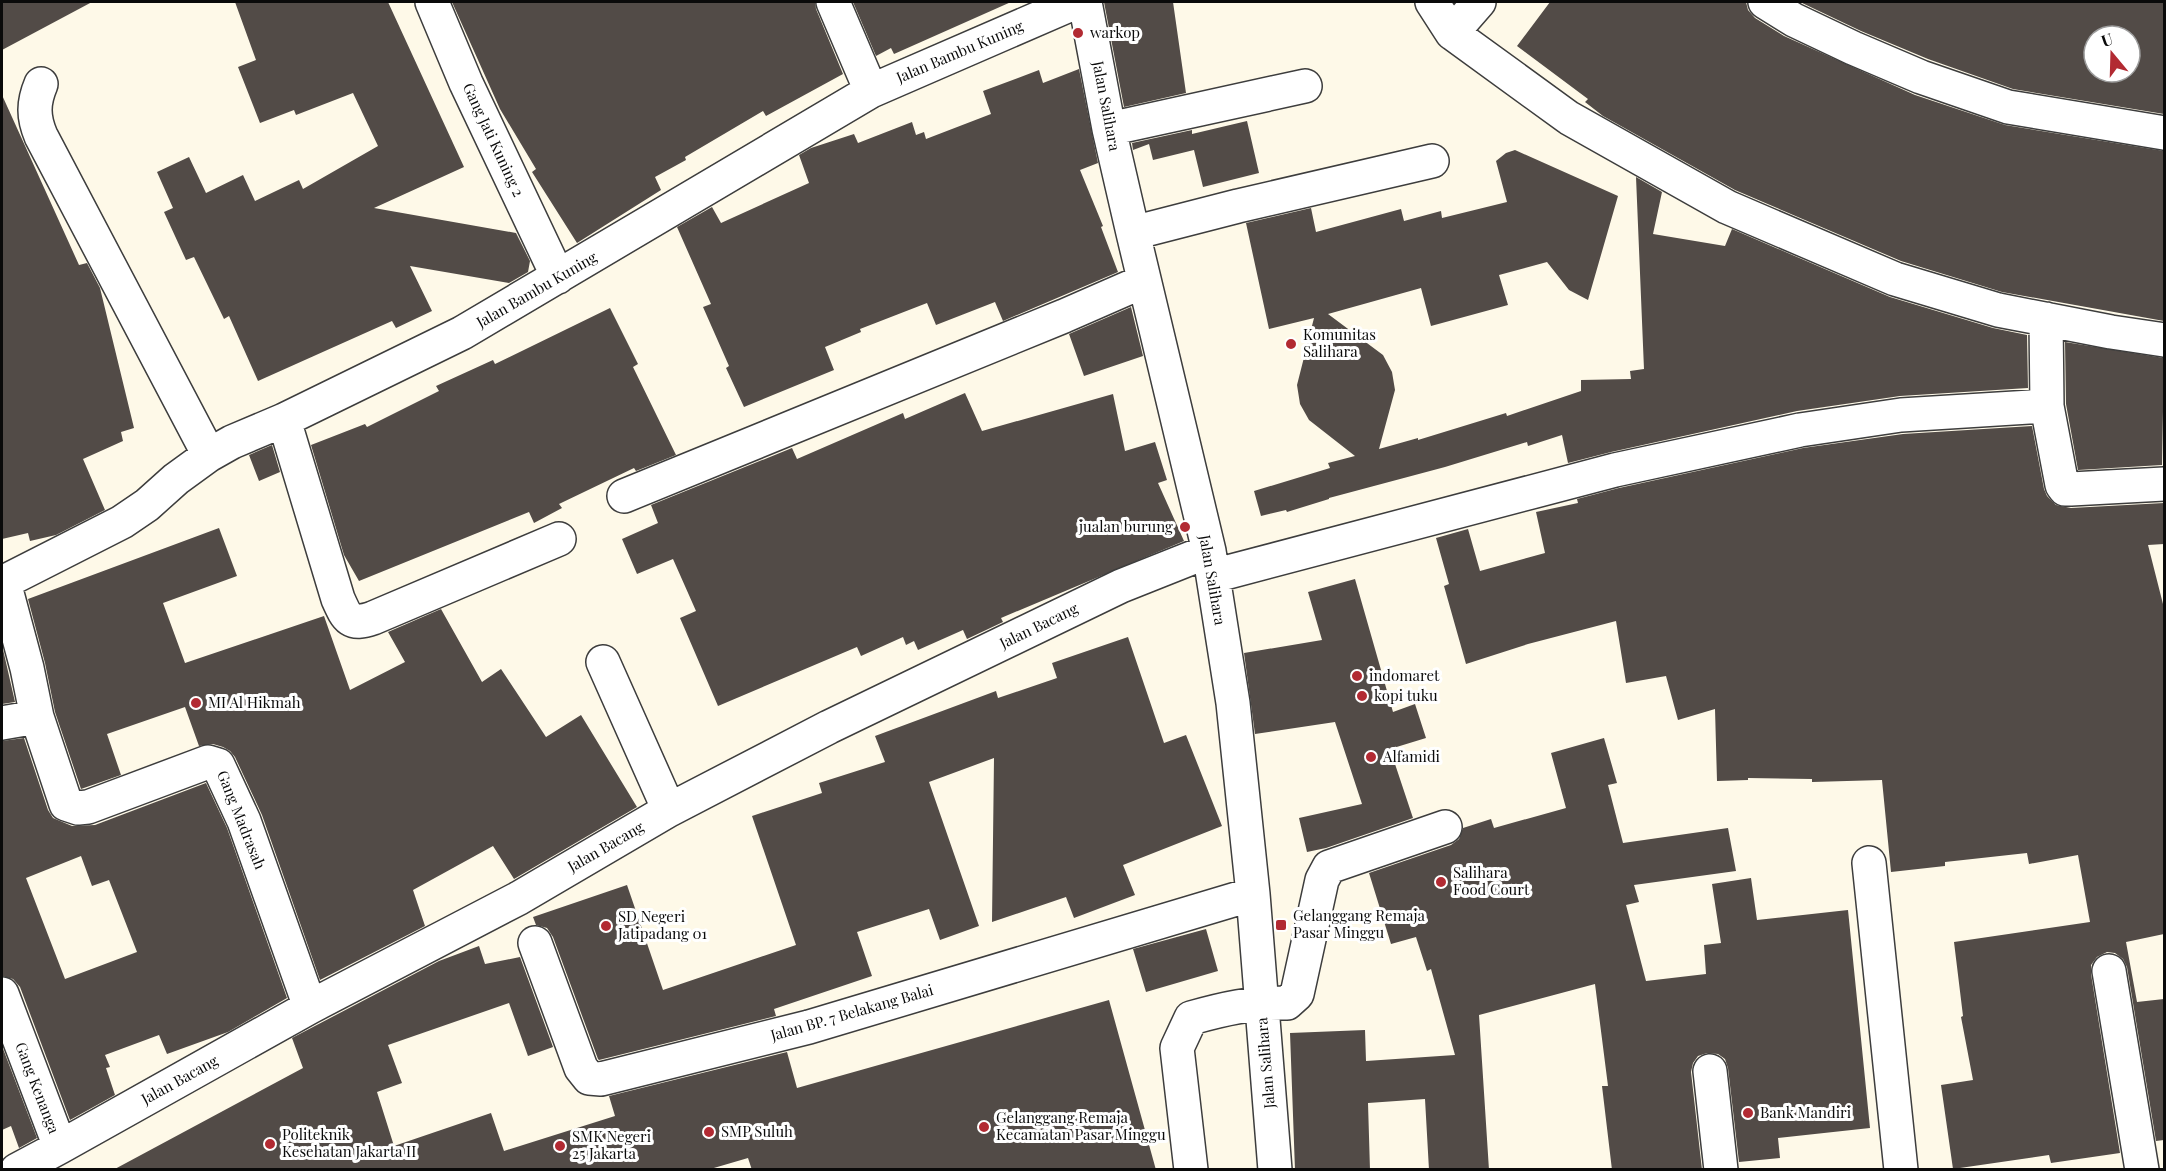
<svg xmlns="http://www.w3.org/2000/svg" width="2166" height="1171" viewBox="0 0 2166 1171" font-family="'Playfair Display',serif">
<rect width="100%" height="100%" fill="#fef9e8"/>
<path fill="#524b47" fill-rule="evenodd" d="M 2,2 L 92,2 L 2,50 Z
M 235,2 L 388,2 L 464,167 L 374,208 L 516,233 L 530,261 L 528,272 L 509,283 L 410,266 L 432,311 L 396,328 L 392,321 L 258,381 L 229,316 L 224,319 L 194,257 L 186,260 L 164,212 L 173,208 L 157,172 L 189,157 L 206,193 L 243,175 L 255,201 L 299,180 L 303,189 L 378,146 L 353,93 L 296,115 L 294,110 L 260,123 L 238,67 L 256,60 Z
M 452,2 L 815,2 L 816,9 L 843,74 L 766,116 L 763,111 L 685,157 L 686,160 L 655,177 L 661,190 L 577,243 L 532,172 L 536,169 L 500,109 Z
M 853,2 L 1011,2 L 894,54 L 891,48 L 876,56 Z
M 1104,2 L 1173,2 L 1186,93 L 1124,107 Z
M 1550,2 L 1746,2 L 1748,10 L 1755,18 L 1784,36 L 1915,95 L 2005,125 L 2164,151 L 2164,321 L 2002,292 L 1901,261 L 1735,190 L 1603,116 L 1585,102 L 1588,99 L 1517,46 Z
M 1800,2 L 2164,2 L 2164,114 L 2013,89 L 1928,59 L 1861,31 ZM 2094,36 L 2130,36 L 2130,72 L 2094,72 Z
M 1079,69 L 1098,163 L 1080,170 L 1103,226 L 1101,227 L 1118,272 L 1003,321 L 995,302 L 936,325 L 927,303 L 860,329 L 861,332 L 825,347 L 834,370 L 744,407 L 726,368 L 729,366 L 703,307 L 711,304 L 677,227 L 712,207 L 721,223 L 809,183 L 799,155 L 811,148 L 854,134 L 858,143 L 912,122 L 916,135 L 924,132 L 926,139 L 991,114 L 983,91 L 1039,70 L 1043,83 Z
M 2,95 L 79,265 L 87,263 L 100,288 L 134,428 L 121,432 L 123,441 L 83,459 L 105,510 L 56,535 L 30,541 L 28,533 L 2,539 Z
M 1247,121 L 1259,173 L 1203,187 L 1194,150 L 1153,160 L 1149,144 L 1133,150 L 1132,143 L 1192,130 L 1192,134 Z
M 1515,150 L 1618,196 L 1588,300 L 1569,290 L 1547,262 L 1499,275 L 1508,305 L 1431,326 L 1421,288 L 1328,314 L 1383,355 L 1392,372 L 1395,390 L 1379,449 L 1418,438 L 1418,440 L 1506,413 L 1507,416 L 1581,391 L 1581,380 L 1631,379 L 1630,371 L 1644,369 L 1636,177 L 1662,192 L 1653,234 L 1725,246 L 1732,229 L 1890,297 L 1993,328 L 2027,335 L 2028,388 L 1900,396 L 1797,411 L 1611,452 L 1568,463 L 1562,435 L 1528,446 L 1527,442 L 1445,467 L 1329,498 L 1329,499 L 1287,512 L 1286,510 L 1261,516 L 1254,491 L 1330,468 L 1328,463 L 1355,456 L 1309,420 L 1300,404 L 1297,385 L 1314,318 L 1269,329 L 1246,223 L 1311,208 L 1316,232 L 1401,209 L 1404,221 L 1441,211 L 1442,218 L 1507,202 L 1496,161 L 1506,153 Z
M 1131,307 L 1143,356 L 1084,376 L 1069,334 Z
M 610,308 L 638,364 L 633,367 L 676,455 L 636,471 L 634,468 L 559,504 L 562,508 L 534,523 L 529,512 L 359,581 L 344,555 L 311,445 L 365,424 L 367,427 L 439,391 L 436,386 L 493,360 L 495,364 Z
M 2065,342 L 2164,358 L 2162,465 L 2078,470 L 2066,404 Z
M 965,393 L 982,431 L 1113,394 L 1125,451 L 1155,442 L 1167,480 L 1158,483 L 1184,541 L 1001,618 L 1003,622 L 967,639 L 963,630 L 918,650 L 914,641 L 906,645 L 903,637 L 861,656 L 857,647 L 718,706 L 680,618 L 696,611 L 673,559 L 637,574 L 622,539 L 658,523 L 651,505 L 792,448 L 797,459 L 903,413 L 905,419 Z
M 2032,426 L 2044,489 L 2047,496 L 2056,505 L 2071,508 L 2164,503 L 2164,544 L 2148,545 L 2164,608 L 2164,934 L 2126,942 L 2137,1002 L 2164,999 L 2164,1140 L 2156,1141 L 2127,967 L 2123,959 L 2115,953 L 2107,952 L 2097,957 L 2091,965 L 2091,974 L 2120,1153 L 2051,1163 L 2049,1155 L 1953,1169 L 1941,1085 L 1973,1080 L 1961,1017 L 1963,1016 L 1954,942 L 2090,922 L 2078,855 L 2029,864 L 2027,853 L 1945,862 L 1945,866 L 1891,872 L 1882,780 L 1812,782 L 1812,779 L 1748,778 L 1748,780 L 1717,781 L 1715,709 L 1678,720 L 1666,676 L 1626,683 L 1616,621 L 1528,644 L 1466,664 L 1444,586 L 1449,584 L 1436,538 L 1468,529 L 1480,571 L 1545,553 L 1536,512 L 1578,503 L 1577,499 L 1619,488 L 1803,448 L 1903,434 Z
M 272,445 L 280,472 L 259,481 L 249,455 Z
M 219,528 L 237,576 L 163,603 L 185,663 L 324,616 L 350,690 L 405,662 L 388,632 L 441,609 L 482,682 L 501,669 L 546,737 L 581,715 L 637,807 L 514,879 L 493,846 L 413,890 L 425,926 L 320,980 L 262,815 L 235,757 L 230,751 L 223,747 L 213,744 L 199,746 L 185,707 L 107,734 L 121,775 L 81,789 L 55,712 L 45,663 L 28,599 Z
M 1355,579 L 1393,712 L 1415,704 L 1426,738 L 1390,749 L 1413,818 L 1326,848 L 1307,852 L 1299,818 L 1362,804 L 1335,722 L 1255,734 L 1244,653 L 1322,640 L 1308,592 Z
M 1128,637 L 1164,743 L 1186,735 L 1222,826 L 1123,865 L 1135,895 L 1074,918 L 1066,897 L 992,922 L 994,758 L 929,782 L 979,926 L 940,940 L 929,909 L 857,932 L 872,976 L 774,1009 L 776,1016 L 599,1060 L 598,1059 L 553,937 L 547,928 L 536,925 L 533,917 L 627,885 L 663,990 L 796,945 L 752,816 L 822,793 L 819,783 L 885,762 L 875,736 L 996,691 L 998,698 L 1057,678 L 1052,663 Z
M 2,645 L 15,702 L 2,704 Z
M 24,738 L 48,810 L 53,818 L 72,826 L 95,825 L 206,783 L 227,828 L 287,998 L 228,1032 L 167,1054 L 159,1035 L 105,1055 L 110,1067 L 106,1068 L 115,1095 L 70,1120 L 20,987 L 13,979 L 2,976 L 2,741 ZM 81,856 L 92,886 L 109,880 L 137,952 L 65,979 L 26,878 Z
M 1604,738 L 1617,783 L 1608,785 L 1623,843 L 1728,828 L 1736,871 L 1634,885 L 1639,902 L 1626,905 L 1646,981 L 1706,974 L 1704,945 L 1721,943 L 1712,884 L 1751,878 L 1757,920 L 1848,910 L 1870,1128 L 1778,1138 L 1780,1158 L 1739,1162 L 1728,1068 L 1725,1059 L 1718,1054 L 1707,1053 L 1698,1056 L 1693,1063 L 1691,1072 L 1702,1170 L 1612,1170 L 1602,1086 L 1608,1086 L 1595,984 L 1479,1015 L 1489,1170 L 1429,1170 L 1425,1099 L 1368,1103 L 1370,1170 L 1295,1170 L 1290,1033 L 1365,1030 L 1366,1061 L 1455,1055 L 1431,969 L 1427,971 L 1416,937 L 1391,944 L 1369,873 L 1451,845 L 1459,839 L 1463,828 L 1491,819 L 1494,828 L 1566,808 L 1551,753 Z
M 1206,929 L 1218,971 L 1146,992 L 1133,949 Z
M 479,946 L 485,964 L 520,957 L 553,1047 L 528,1056 L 509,1003 L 388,1045 L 402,1083 L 377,1092 L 394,1146 L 491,1113 L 504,1151 L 615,1116 L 609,1096 L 787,1052 L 797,1088 L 1109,1000 L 1156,1170 L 752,1170 L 748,1158 L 707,1170 L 309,1170 L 300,1168 L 297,1170 L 113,1170 L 303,1068 L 292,1038 L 439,961 Z
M 2,1046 L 37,1138 L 19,1148 L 11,1126 L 2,1130 Z"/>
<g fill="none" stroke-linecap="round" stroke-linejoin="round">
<g stroke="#3d3d3d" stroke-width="36">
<path id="minor" d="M 432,2 L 466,83 L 558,277
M 833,2 L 871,91
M 1085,2 L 1109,129 L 1133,233 L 1209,551 L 1233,703 L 1253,894 L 1275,1170
M 1432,2 L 1452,33 L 1569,118 L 1727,207 L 1895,279 L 1998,310 L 2111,332 L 2164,340
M 1765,2 L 1794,20 L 1853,48 L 1921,77 L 2008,107 L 2164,133
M 1452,33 L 1479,2
M 41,84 C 33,103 33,117 41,136 L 209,455
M 1109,129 L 1305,86
M 1133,233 L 1238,206 L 1432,161
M 2046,319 L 2047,406 L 2062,485 L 2065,489 L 2071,489 L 2164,484
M 284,420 L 338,599 C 347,619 350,626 373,618 L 559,539
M 624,496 L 1064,316 L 1144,281
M 1213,576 L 1615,470 L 1800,430 L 1901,415 L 2047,406
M 2,583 L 122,522 L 147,505 L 176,479 L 209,455 L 232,442 L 284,420 L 462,333 L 871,91 L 1076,2
M 603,662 L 669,810
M 37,717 L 66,804 L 78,808 L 88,807 L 208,762 L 218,765 L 244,821 L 310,1007
M 2,723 L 37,717 L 27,668 L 4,582
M 1869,863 L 1901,1170
M 535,943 L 581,1068 L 589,1078 L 601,1079 L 809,1027 L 1253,894
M 2109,971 L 2142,1170
M 2,994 L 60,1147
M 1710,1071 L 1721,1170
M 17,1170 L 60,1147 L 310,1007 L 519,898 L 669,810 L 829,727 L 1121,586 L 1209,551
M 1191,1170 L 1177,1048 L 1191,1018 C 1223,1009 1253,1002 1287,1003 L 1297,994 L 1322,880 L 1329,867 L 1445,827"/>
</g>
<use href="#minor" stroke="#fff" stroke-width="33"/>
</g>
<g fill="#b22a32" stroke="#fff" stroke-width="2">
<circle cx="1078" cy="33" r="6"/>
<circle cx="1291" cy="344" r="6"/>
<circle cx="1185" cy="527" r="6"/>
<circle cx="1357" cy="676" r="6"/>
<circle cx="1362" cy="696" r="6"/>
<circle cx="196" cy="703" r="6"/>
<circle cx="1371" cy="757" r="6"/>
<circle cx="1441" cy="882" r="6"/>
<rect x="1275" y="919" width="12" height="12" rx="3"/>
<circle cx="606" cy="926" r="6"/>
<circle cx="1748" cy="1113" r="6"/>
<circle cx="984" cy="1127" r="6"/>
<circle cx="709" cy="1132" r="6"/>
<circle cx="270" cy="1144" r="6"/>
<circle cx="560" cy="1146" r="6"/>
</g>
<g text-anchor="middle" stroke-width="6" stroke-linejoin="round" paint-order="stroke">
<g font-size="15" fill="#0a0a0a" stroke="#fff" text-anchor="start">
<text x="1090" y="38">warkop</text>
<text x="1303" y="340">Komunitas<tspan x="1303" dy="17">Salihara</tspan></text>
<text x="1173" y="532" text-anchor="end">jualan burung</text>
<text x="1369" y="681">indomaret</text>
<text x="1374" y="701">kopi tuku</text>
<text x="208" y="708">MI Al Hikmah</text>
<text x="1383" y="762">Alfamidi</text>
<text x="1453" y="878">Salihara<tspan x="1453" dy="17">Food Court</tspan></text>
<text x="1293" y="921">Gelanggang Remaja<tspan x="1293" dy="17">Pasar Minggu</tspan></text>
<text x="618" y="922">SD Negeri<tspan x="618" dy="17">Jatipadang 01</tspan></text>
<text x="1760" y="1118">Bank Mandiri</text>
<text x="996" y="1123">Gelanggang Remaja<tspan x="996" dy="17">Kecamatan Pasar Minggu</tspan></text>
<text x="721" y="1137">SMP Suluh</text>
<text x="282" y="1140">Politeknik<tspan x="282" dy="17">Kesehatan Jakarta II</tspan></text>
<text x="572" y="1142">SMK Negeri<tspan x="572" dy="17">25 Jakarta</tspan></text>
</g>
<g font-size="15" fill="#0a0a0a" stroke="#fff">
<text transform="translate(960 52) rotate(-23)" y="5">Jalan Bambu Kuning</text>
<text transform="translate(1106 106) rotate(79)" y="5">Jalan Salihara</text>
<text transform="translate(493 140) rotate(65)" y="5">Gang Jati Kuning 2</text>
<text transform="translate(537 290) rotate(-30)" y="5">Jalan Bambu Kuning</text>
<text transform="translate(1212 580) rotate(80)" y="5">Jalan Salihara</text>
<text transform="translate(1039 626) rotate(-26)" y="5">Jalan Bacang</text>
<text transform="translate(241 820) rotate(68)" y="5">Gang Madrasah</text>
<text transform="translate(606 847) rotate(-30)" y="5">Jalan Bacang</text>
<text transform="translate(852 1013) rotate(-16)" y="5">Jalan BP. 7 Belakang Balai</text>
<text transform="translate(1266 1063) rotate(-95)" y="5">Jalan Salihara</text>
<text transform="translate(180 1080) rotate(-29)" y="5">Jalan Bacang</text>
<text transform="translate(37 1088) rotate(69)" y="5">Gang Kenanga</text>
</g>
</g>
<rect width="2166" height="1171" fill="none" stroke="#0a0a0a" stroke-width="6"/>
<g transform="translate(2112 54) rotate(341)"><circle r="28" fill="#ffffff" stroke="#9d9d9d" stroke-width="1.5"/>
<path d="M0-4.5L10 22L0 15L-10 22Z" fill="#b22a32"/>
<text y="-9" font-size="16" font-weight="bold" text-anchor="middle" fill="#0a0a0a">U</text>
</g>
</svg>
